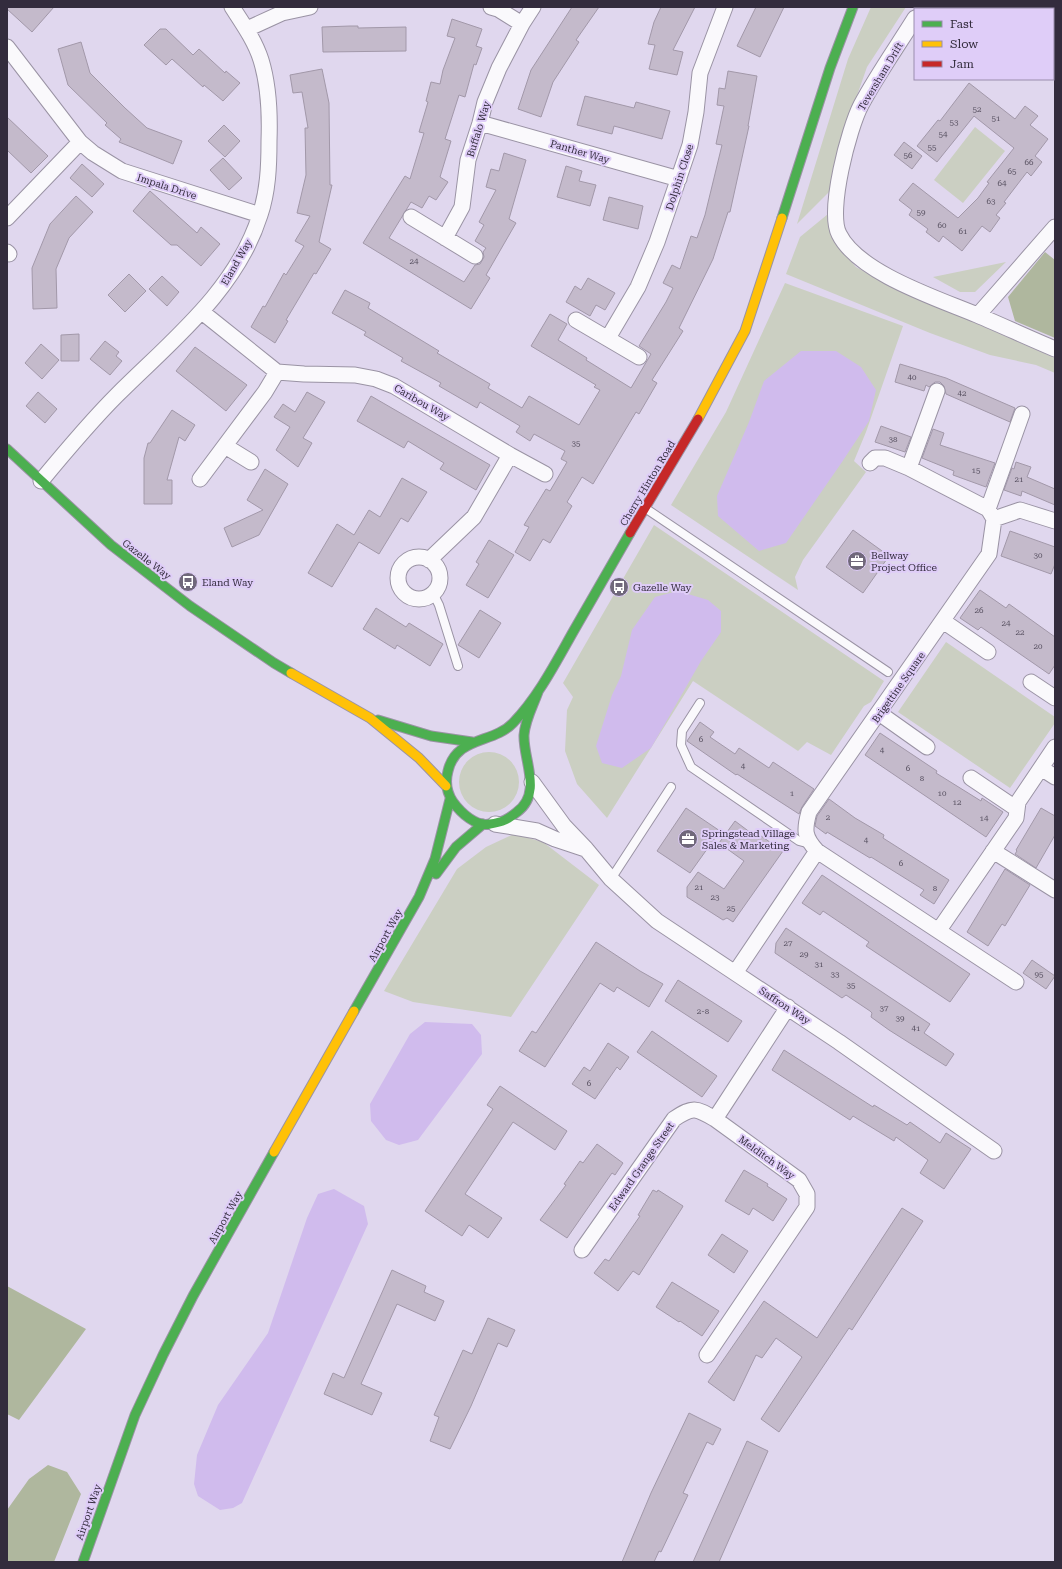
<svg xmlns="http://www.w3.org/2000/svg" width="1062" height="1569" viewBox="0 0 1062 1569" font-family="'Roboto Serif',serif">
<rect width="100%" height="100%" fill="#e0d7ee"/>
<path fill="#cbcfc2" d="M 871,7 L 906,7 L 867,67 L 846,127 L 830,191 L 797,224 L 848,59 Z
M 975,127 L 1005,151 L 963,203 L 934,180 Z
M 828,214 L 833,240 L 856,267 L 891,286 L 1055,358 L 1055,373 L 1036,365 L 990,355 L 930,333 L 786,274 L 800,237 Z
M 1006,262 L 975,292 L 960,292 L 933,277 Z
M 785,283 L 903,326 L 866,432 L 854,461 L 866,472 L 803,560 L 795,577 L 798,590 L 671,505 L 726,412 Z
M 654,525 L 884,681 L 871,702 L 864,706 L 831,755 L 807,742 L 798,751 L 693,681 L 607,818 L 577,784 L 565,751 L 567,710 L 573,697 L 563,683 Z
M 946,642 L 1055,717 L 1055,723 L 1010,788 L 898,712 Z
M459 782a30 30 0 1 1 60 0a30 30 0 1 1-60 0Z
M 514,834 L 543,842 L 599,885 L 511,1017 L 413,1002 L 384,991 L 457,869 L 486,847 Z"/>
<path fill="#afb79e" d="M 1045,252 L 1055,260 L 1055,338 L 1015,321 L 1008,297 Z
M 7,1286 L 86,1329 L 19,1420 L 7,1414 Z
M 48,1465 L 67,1472 L 81,1494 L 54,1562 L 7,1562 L 7,1510 L 29,1479 Z"/>
<path fill="#d0bbed" d="M 801,351 L 836,351 L 861,367 L 876,390 L 869,421 L 842,462 L 786,543 L 759,551 L 718,516 L 717,496 L 749,422 L 764,381 Z
M 678,591 L 708,600 L 721,611 L 721,632 L 701,661 L 651,748 L 622,768 L 602,763 L 596,746 L 612,695 L 621,676 L 632,630 L 655,597 Z
M 425,1022 L 472,1024 L 481,1035 L 482,1054 L 418,1140 L 399,1145 L 386,1140 L 371,1121 L 370,1104 L 410,1034 Z
M 334,1189 L 364,1206 L 368,1224 L 242,1503 L 233,1508 L 220,1510 L 198,1496 L 194,1484 L 197,1455 L 218,1405 L 268,1333 L 307,1218 L 318,1194 Z"/>
<path fill="#c4bacb" stroke="#a298a9" d="M 7,7 L 54,7 L 32,32 L 7,9 Z
M 572,7 L 599,7 L 576,40 L 579,42 L 553,82 L 541,117 L 518,109 L 531,70 Z
M 661,7 L 695,7 L 673,50 L 683,52 L 677,75 L 649,69 L 655,45 L 648,44 L 654,22 Z
M 756,7 L 784,7 L 760,57 L 737,46 Z
M 452,19 L 482,29 L 476,46 L 482,48 L 476,65 L 474,64 L 465,97 L 459,95 L 445,139 L 451,141 L 440,177 L 448,182 L 436,200 L 429,196 L 422,208 L 411,202 L 389,238 L 464,282 L 475,265 L 480,264 L 484,257 L 483,252 L 486,248 L 475,241 L 484,225 L 479,222 L 496,190 L 486,187 L 491,169 L 499,171 L 504,153 L 526,160 L 509,219 L 516,223 L 486,275 L 490,278 L 471,309 L 363,243 L 405,176 L 410,179 L 424,133 L 419,132 L 428,102 L 426,101 L 431,82 L 440,84 L 443,70 L 455,38 L 447,36 Z
M 350,26 L 358,26 L 358,28 L 406,27 L 406,51 L 323,52 L 322,27 Z
M 160,29 L 166,29 L 193,55 L 199,49 L 225,73 L 226,71 L 240,83 L 223,101 L 204,85 L 203,87 L 172,59 L 166,65 L 144,45 Z
M 81,42 L 90,73 L 125,108 L 147,128 L 182,141 L 173,164 L 119,142 L 121,139 L 105,125 L 107,123 L 68,85 L 58,49 Z
M 322,69 L 329,103 L 330,185 L 332,185 L 319,242 L 331,249 L 316,274 L 314,273 L 286,320 L 288,321 L 275,343 L 251,327 L 263,306 L 265,307 L 284,273 L 286,275 L 304,246 L 295,241 L 310,216 L 297,213 L 306,175 L 305,128 L 308,128 L 302,92 L 293,93 L 290,75 Z
M 728,71 L 757,76 L 748,126 L 749,126 L 730,212 L 728,212 L 713,259 L 679,328 L 683,331 L 652,380 L 657,383 L 639,414 L 636,412 L 593,484 L 582,477 L 567,502 L 572,506 L 550,543 L 543,539 L 530,561 L 515,552 L 529,527 L 524,525 L 546,489 L 550,491 L 567,462 L 561,459 L 565,451 L 534,434 L 530,441 L 516,432 L 520,426 L 480,402 L 477,408 L 439,386 L 441,383 L 401,361 L 403,358 L 364,335 L 366,332 L 332,313 L 345,290 L 370,303 L 368,308 L 439,351 L 437,353 L 490,384 L 488,388 L 522,408 L 529,396 L 579,425 L 600,390 L 594,387 L 596,385 L 531,346 L 550,314 L 567,324 L 558,340 L 587,358 L 586,360 L 631,388 L 651,354 L 639,346 L 666,302 L 673,288 L 663,283 L 672,265 L 680,269 L 691,236 L 697,238 L 705,215 L 722,145 L 716,144 L 724,106 L 717,105 L 718,97 L 719,88 L 725,89 Z
M 969,83 L 1015,119 L 1025,106 L 1038,116 L 1030,125 L 1048,139 L 1035,156 L 1042,162 L 1031,176 L 1027,172 L 1004,202 L 1006,203 L 996,215 L 1000,218 L 990,232 L 982,226 L 962,251 L 943,236 L 939,242 L 926,232 L 928,229 L 909,215 L 912,210 L 899,200 L 913,183 L 958,218 L 978,198 L 989,183 L 987,182 L 1014,148 L 974,116 L 937,162 L 917,146 L 938,120 L 940,121 Z
M 585,96 L 634,108 L 636,102 L 670,111 L 662,139 L 614,126 L 612,134 L 577,125 Z
M 7,117 L 48,156 L 31,173 L 7,150 Z
M 224,125 L 240,141 L 225,157 L 208,141 Z
M 904,142 L 922,156 L 912,169 L 894,155 Z
M 223,158 L 242,178 L 229,190 L 210,170 Z
M 82,164 L 104,184 L 92,197 L 70,178 Z
M 566,166 L 582,171 L 579,181 L 596,185 L 590,206 L 557,197 Z
M 150,191 L 197,233 L 201,227 L 220,244 L 201,266 L 177,245 L 171,245 L 133,211 Z
M 76,196 L 93,212 L 69,238 L 56,269 L 57,308 L 33,309 L 32,268 L 50,224 Z
M 609,197 L 643,206 L 638,229 L 603,220 Z
M 129,274 L 146,291 L 125,312 L 108,295 Z
M 162,276 L 179,292 L 167,306 L 149,289 Z
M 588,278 L 615,293 L 605,310 L 596,305 L 590,316 L 566,302 L 575,286 L 581,290 Z
M 79,334 L 79,361 L 61,361 L 61,335 Z
M 105,341 L 119,352 L 116,356 L 122,361 L 110,375 L 90,359 Z
M 41,344 L 59,360 L 42,379 L 25,363 Z
M 195,347 L 247,385 L 226,411 L 176,371 Z
M 900,364 L 946,378 L 1015,408 L 1010,422 L 946,394 L 944,386 L 940,382 L 935,382 L 929,387 L 926,385 L 924,391 L 895,382 Z
M 38,392 L 57,409 L 45,423 L 26,406 Z
M 307,392 L 325,402 L 303,438 L 312,443 L 298,467 L 276,450 L 290,427 L 274,417 L 283,404 L 295,412 Z
M 371,396 L 490,465 L 476,490 L 440,469 L 444,463 L 408,441 L 404,448 L 357,421 Z
M 172,410 L 195,425 L 185,441 L 179,437 L 167,480 L 172,480 L 172,504 L 144,504 L 144,458 L 148,443 L 150,443 Z
M 881,426 L 911,437 L 905,452 L 875,442 Z
M 933,429 L 944,433 L 940,445 L 995,463 L 986,487 L 953,475 L 954,471 L 922,458 Z
M 1016,462 L 1031,467 L 1027,477 L 1055,489 L 1055,505 L 1022,491 L 1021,496 L 1004,490 L 1012,468 L 1014,469 Z
M 265,469 L 288,484 L 259,535 L 232,547 L 224,528 L 263,510 L 247,500 Z
M 402,478 L 427,492 L 408,522 L 401,518 L 379,554 L 359,542 L 332,587 L 308,573 L 337,524 L 354,535 L 369,510 L 380,517 Z
M 853,530 L 889,556 L 863,593 L 826,567 Z
M 1010,531 L 1055,547 L 1055,564 L 1051,574 L 1001,556 Z
M 489,540 L 514,555 L 488,598 L 466,585 L 479,564 L 476,562 Z
M 980,590 L 1006,608 L 1009,604 L 1055,637 L 1055,665 L 1049,674 L 981,627 L 978,630 L 960,618 Z
M 376,608 L 406,627 L 409,623 L 443,644 L 430,666 L 397,645 L 395,649 L 363,629 Z
M 480,610 L 501,623 L 479,658 L 458,645 Z
M 700,722 L 714,732 L 710,737 L 735,754 L 739,748 L 769,768 L 773,762 L 814,789 L 802,807 L 799,814 L 737,774 L 736,775 L 687,741 Z
M 880,733 L 937,771 L 936,773 L 981,801 L 982,798 L 1003,812 L 986,837 L 865,755 Z
M 829,799 L 855,818 L 884,835 L 883,838 L 949,880 L 934,904 L 920,895 L 924,890 L 871,857 L 870,858 L 827,832 L 826,834 L 815,826 L 817,816 Z
M 686,808 L 720,831 L 690,873 L 657,851 Z
M 1041,808 L 1055,816 L 1055,835 L 1036,868 L 1015,854 L 1017,851 L 1016,850 Z
M 735,821 L 759,839 L 761,836 L 783,851 L 733,922 L 727,918 L 723,920 L 687,897 L 687,887 L 698,872 L 724,889 L 744,861 L 719,843 Z
M 1005,869 L 1030,885 L 1005,926 L 1002,924 L 988,946 L 967,932 Z
M 822,875 L 970,974 L 950,1002 L 866,946 L 869,942 L 823,911 L 820,915 L 802,903 Z
M 786,928 L 930,1024 L 924,1033 L 954,1054 L 946,1066 L 889,1030 L 871,1017 L 872,1013 L 870,1011 L 846,995 L 842,998 L 775,953 L 776,943 Z
M 596,942 L 640,971 L 663,984 L 649,1007 L 617,987 L 614,992 L 600,983 L 545,1067 L 519,1051 L 532,1031 L 536,1033 Z
M 1032,960 L 1055,976 L 1046,989 L 1023,973 Z
M 678,980 L 742,1021 L 728,1042 L 665,1001 Z
M 652,1031 L 717,1076 L 702,1097 L 637,1052 Z
M 608,1043 L 629,1057 L 620,1070 L 617,1067 L 595,1099 L 572,1084 L 584,1067 L 590,1071 Z
M 784,1050 L 873,1107 L 874,1105 L 907,1125 L 910,1122 L 940,1143 L 946,1133 L 971,1149 L 944,1189 L 920,1173 L 928,1160 L 896,1137 L 894,1141 L 853,1116 L 850,1120 L 772,1070 Z
M 500,1086 L 567,1131 L 555,1150 L 513,1122 L 465,1194 L 502,1218 L 488,1238 L 469,1225 L 462,1236 L 425,1211 L 493,1109 L 487,1105 Z
M 597,1144 L 623,1163 L 615,1175 L 612,1173 L 567,1238 L 540,1220 L 566,1185 L 564,1184 L 580,1161 L 583,1163 Z
M 744,1170 L 768,1184 L 767,1186 L 787,1199 L 773,1221 L 753,1208 L 749,1215 L 725,1201 Z
M 653,1190 L 657,1192 L 658,1190 L 683,1206 L 682,1208 L 639,1275 L 633,1271 L 618,1291 L 594,1273 L 605,1259 L 609,1261 L 640,1216 L 638,1215 Z
M 902,1208 L 923,1221 L 852,1330 L 849,1328 L 779,1432 L 761,1419 L 802,1357 L 776,1338 L 762,1358 L 756,1355 L 734,1401 L 708,1382 L 764,1301 L 817,1338 Z
M 722,1234 L 748,1251 L 734,1273 L 708,1255 Z
M 392,1270 L 426,1286 L 424,1292 L 444,1301 L 435,1321 L 397,1304 L 361,1384 L 382,1393 L 372,1415 L 324,1394 L 333,1373 L 344,1378 Z
M 672,1282 L 719,1311 L 702,1336 L 680,1321 L 679,1322 L 656,1307 Z
M 488,1318 L 515,1330 L 507,1347 L 498,1343 L 471,1406 L 450,1449 L 430,1441 L 439,1417 L 434,1415 L 463,1350 L 472,1354 Z
M 689,1413 L 721,1429 L 713,1445 L 707,1442 L 683,1493 L 688,1495 L 661,1552 L 659,1551 L 654,1562 L 622,1562 L 651,1493 Z
M 747,1441 L 768,1451 L 719,1562 L 693,1562 Z"/>
<g fill="none" stroke-linecap="round" stroke-linejoin="round">
<g stroke="#9a93a4" stroke-width="10">
<path id="lane" d="M 645,508 L 888,672
M 433,593 L 439,605 L 458,666
M 700,703 L 682,731 L 681,745 L 691,767 L 799,841 L 810,844
M 611,879 L 671,787"/>
</g>
<g stroke="#9a93a4" stroke-width="17">
<path id="street" d="M 491,7 L 498,9 L 522,24 L 533,7
M 915,18 C 897,47 877,75 861,105 C 849,128 827,211 839,234 C 858,273 939,299 977,315 C 1003,326 1029,338 1055,349
M 247,29 L 282,13 L 310,7
M 7,47 L 80,142 L 93,153 L 122,171 L 260,215
M 480,123 L 679,179
M 411,217 L 475,256
M 7,218 L 80,142
M 445,238 L 462,207 L 468,160 L 480,123 L 485,102 L 499,68 L 522,24
M 7,252 L 9,254
M 202,312 L 277,372 L 304,374 L 355,375 L 376,379 L 394,386 L 510,455 L 474,517 L 429,560
M 978,315 L 1055,227
M 576,320 L 639,357
M 608,338 L 638,287 L 657,242 L 690,145 L 696,112 L 700,73 L 725,7
M 225,446 L 251,462
M 510,455 L 545,474
M 870,463 L 875,458 L 885,458 L 909,468 L 988,509 L 994,519 L 989,554 L 809,812 C 804,830 804,837 817,851 L 1016,982
M 909,468 L 937,391
M 200,479 L 265,392 L 277,372
M 41,481 C 65,452 90,422 117,395 C 171,341 236,291 260,215 C 268,191 269,166 269,141 C 270,114 269,86 261,60 C 255,41 243,24 232,7
M 988,509 L 1022,414
M 994,519 L 1020,510 L 1055,521
M398 578a21 21 0 1 1 42 0a21 21 0 1 1-42 0Z
M 943,621 L 988,652
M 1031,682 L 1055,698
M 879,713 L 927,747
M 1041,768 L 1055,777
M 971,778 L 1017,809
M 532,782 L 564,826 L 586,849 L 611,879 L 657,921 L 839,1042 L 994,1151
M 495,824 L 537,831 L 555,839 L 585,849
M 993,851 L 1055,890
M 939,930 L 1016,818 L 1018,802 L 1055,747
M 735,973 L 817,851
M 582,1250 L 674,1119 C 693,1106 696,1108 715,1119
M 707,1355 L 807,1207 L 807,1194 L 799,1180 L 715,1119 L 788,1007"/>
</g>
<g stroke="#9a93a4" stroke-width="11">
<path id="fast" d="M 782,218 L 830,68 L 853,7
M 7,449 L 111,545 L 190,606 L 274,663 L 291,673
M 538,692 C 533,706 525,720 524,735 C 523,760 543,793 517,812 C 507,820 503,822 490,824 C 476,827 461,813 453,802 C 447,793 445,782 448,771 C 456,736 493,744 513,723 C 538,697 555,664 573,632 C 592,599 611,566 630,533
M 378,720 L 431,736 L 472,742
M 436,874 L 456,847 L 483,824
M 354,1011 L 419,897 L 435,859 L 450,799
M 83,1562 L 135,1415 L 163,1355 L 193,1296 L 274,1152"/>
</g>
<g stroke="#9a93a4" stroke-width="11">
<path id="slow" d="M 698,419 L 745,331 L 782,218
M 291,673 L 370,718 L 419,758 L 446,786
M 274,1152 L 354,1011"/>
</g>
<g stroke="#9a93a4" stroke-width="11">
<path id="jam" d="M 630,533 L 698,419"/>
</g>
<use href="#lane" stroke="#faf9fc" stroke-width="8"/>
<use href="#street" stroke="#faf9fc" stroke-width="15"/>
<use href="#fast" stroke="#4caf50" stroke-width="9"/>
<use href="#slow" stroke="#ffc107" stroke-width="9"/>
<use href="#jam" stroke="#c62828" stroke-width="9"/>
</g>
<defs>
<g id="office-disc" transform="scale(1)"><circle r="9.5" fill="#70687b" stroke="#dfcdf8"/><path d="M-6-3h4V-5.5h4V-3h4V5H-6ZM-1-4.5V-3h2v-1.5ZM-6 0V1H6V0Z" fill="#fff"/></g>
<g id="bus-disc" transform="scale(1)"><circle r="9.5" fill="#70687b" stroke="#dfcdf8"/><path d="M-5-6H5V4H4V6H2V4H-2V6H-4V4H-5ZM-3.5-4V0h7V-4ZM-3.5 1.2v1.5H-2V1.2ZM2 1.2v1.5H3.5V1.2Z" fill="#fff"/></g>
</defs>
<g fill-rule="evenodd">
<use href="#office-disc" x="857" y="561"/>
<use href="#bus-disc" x="188" y="582"/>
<use href="#bus-disc" x="619" y="587"/>
<use href="#office-disc" x="688" y="839"/>
</g>
<g text-anchor="middle" stroke-width="4" stroke-linejoin="round" paint-order="stroke">
<g font-size="8" fill="#575060">
<text x="977" y="112">52</text>
<text x="996" y="121">51</text>
<text x="954" y="125">53</text>
<text x="943" y="137">54</text>
<text x="932" y="150">55</text>
<text x="908" y="158">56</text>
<text x="1029" y="165">66</text>
<text x="1012" y="174">65</text>
<text x="1002" y="186">64</text>
<text x="991" y="204">63</text>
<text x="921" y="215">59</text>
<text x="942" y="228">60</text>
<text x="963" y="234">61</text>
<text x="414" y="264">24</text>
<text x="912" y="380">40</text>
<text x="962" y="396">42</text>
<text x="893" y="442">38</text>
<text x="576" y="446">35</text>
<text x="976" y="473">15</text>
<text x="1019" y="482">21</text>
<text x="1038" y="558">30</text>
<text x="979" y="613">26</text>
<text x="1006" y="626">24</text>
<text x="1020" y="635">22</text>
<text x="1038" y="649">20</text>
<text x="701" y="742">6</text>
<text x="882" y="753">4</text>
<text x="743" y="769">4</text>
<text x="908" y="771">6</text>
<text x="922" y="781">8</text>
<text x="792" y="796">1</text>
<text x="942" y="796">10</text>
<text x="957" y="805">12</text>
<text x="828" y="820">2</text>
<text x="984" y="821">14</text>
<text x="866" y="843">4</text>
<text x="901" y="866">6</text>
<text x="699" y="890">21</text>
<text x="935" y="891">8</text>
<text x="715" y="900">23</text>
<text x="731" y="911">25</text>
<text x="788" y="946">27</text>
<text x="804" y="957">29</text>
<text x="819" y="967">31</text>
<text x="835" y="977">33</text>
<text x="1039" y="977">95</text>
<text x="851" y="988">35</text>
<text x="884" y="1011">37</text>
<text x="703" y="1014">2-8</text>
<text x="900" y="1021">39</text>
<text x="916" y="1031">41</text>
<text x="589" y="1086">6</text>
</g>
<g font-size="10" fill="#332c3d" stroke="#dfcdf8">
<text transform="translate(880 76) rotate(-59)" y="4">Teversham Drift</text>
<text transform="translate(478 129) rotate(-73)" y="4">Buffalo Way</text>
<text transform="translate(580 151) rotate(16)" y="4">Panther Way</text>
<text transform="translate(679 177) rotate(-72)" y="4">Dolphin Close</text>
<text transform="translate(167 186) rotate(18)" y="4">Impala Drive</text>
<text transform="translate(236 262) rotate(-60)" y="4">Eland Way</text>
<text transform="translate(422 402) rotate(30)" y="4">Caribou Way</text>
<text transform="translate(647 483) rotate(-59)" y="4">Cherry Hinton Road</text>
<text transform="translate(147 559) rotate(38)" y="4">Gazelle Way</text>
<text transform="translate(898 687) rotate(-55)" y="4">Brigettine Square</text>
<text transform="translate(385 935) rotate(-61)" y="4">Airport Way</text>
<text transform="translate(785 1005) rotate(33)" y="4">Saffron Way</text>
<text transform="translate(767 1157) rotate(36)" y="4">Melditch Way</text>
<text transform="translate(641 1166) rotate(-55)" y="4">Edward Grange Street</text>
<text transform="translate(225 1217) rotate(-61)" y="4">Airport Way</text>
<text transform="translate(88 1512) rotate(-71)" y="4">Airport Way</text>
</g>
<g font-size="10" fill="#332c3d" stroke="#dfcdf8" text-anchor="start">
<text x="871" y="559">Bellway<tspan x="871" dy="12">Project Office</tspan></text>
<text x="202" y="586">Eland Way</text>
<text x="633" y="591">Gazelle Way</text>
<text x="702" y="837">Springstead Village<tspan x="702" dy="12">Sales &amp; Marketing</tspan></text>
</g>
</g>
<rect width="1062" height="1569" fill="none" stroke="#332c3d" stroke-width="16"/>
<rect x="914" y="8" width="140" height="72" fill="#dfcdf8" stroke="#9a8dad"/>
<rect x="922" y="21" width="20" height="6" fill="#4caf50" stroke="#9a8dad"/>
<text x="950" y="28" font-size="12" fill="#332c3d">Fast</text>
<rect x="922" y="41" width="20" height="6" fill="#ffc107" stroke="#9a8dad"/>
<text x="950" y="48" font-size="12" fill="#332c3d">Slow</text>
<rect x="922" y="61" width="20" height="6" fill="#c62828" stroke="#9a8dad"/>
<text x="950" y="68" font-size="12" fill="#332c3d">Jam</text>
</svg>
